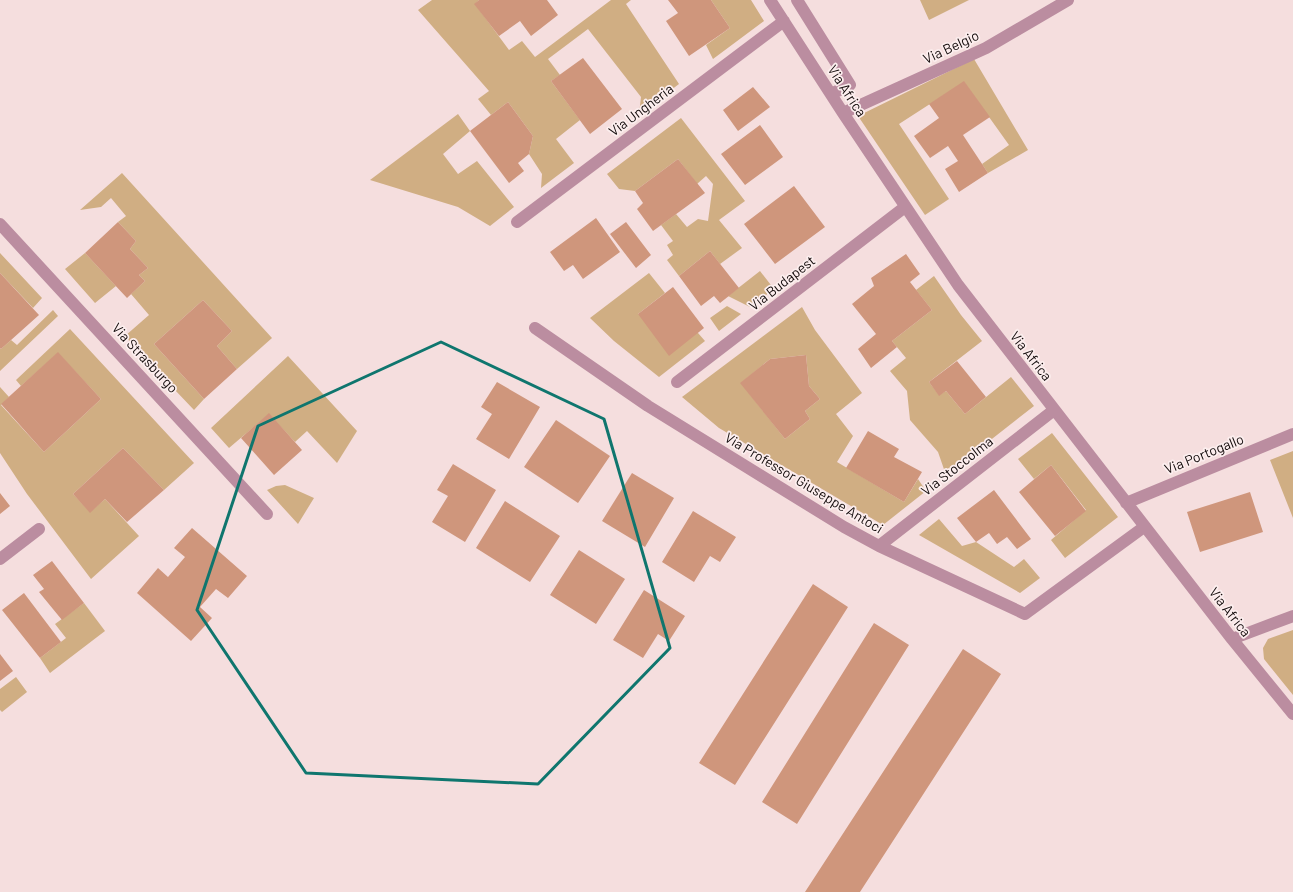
<svg xmlns="http://www.w3.org/2000/svg" width="1293" height="892" viewBox="0 0 1293 892" font-family="Barlow,sans-serif">
<rect width="100%" height="100%" fill="#f5dede"/>
<path fill="#d0ae83" fill-rule="evenodd" d="M 432,0 L 479,0 L 475,4 L 509,50 L 522,41 L 535,57 L 611,0 L 631,0 L 626,4 L 679,84 L 639,114 L 641,97 L 588,29 L 548,59 L 560,75 L 551,81 L 580,120 L 556,139 L 574,163 L 541,188 L 542,174 L 529,154 L 533,136 L 508,102 L 491,115 L 478,99 L 489,91 L 418,10 Z
M 711,0 L 751,0 L 764,21 L 713,59 L 706,45 L 730,28 Z
M 920,0 L 969,0 L 929,20 Z
M 974,59 L 1028,150 L 988,173 L 982,164 L 1009,145 L 964,82 L 899,124 L 949,199 L 925,215 L 858,116 Z
M 458,114 L 470,131 L 443,154 L 458,174 L 477,161 L 514,207 L 490,226 L 458,207 L 370,180 Z
M 681,118 L 745,201 L 719,220 L 742,248 L 720,264 L 710,251 L 679,276 L 667,260 L 673,255 L 667,245 L 673,241 L 661,225 L 676,214 L 687,227 L 698,219 L 708,221 L 713,184 L 706,176 L 697,184 L 678,159 L 635,191 L 619,189 L 607,174 Z
M 122,173 L 272,338 L 237,369 L 217,346 L 232,331 L 203,300 L 154,344 L 204,399 L 194,410 L 155,369 L 125,336 L 149,315 L 131,294 L 145,281 L 139,275 L 148,268 L 130,249 L 136,241 L 118,222 L 126,216 L 111,198 L 101,207 L 80,210 Z
M 0,253 L 42,298 L 33,308 L 0,273 Z
M 85,253 L 116,286 L 95,303 L 65,269 Z
M 760,271 L 774,289 L 750,307 L 728,296 Z
M 649,273 L 665,293 L 638,314 L 698,333 L 705,341 L 659,377 L 614,341 L 590,318 Z
M 934,276 L 961,315 L 982,341 L 929,382 L 939,395 L 946,391 L 965,414 L 1011,377 L 1034,406 L 946,475 L 938,452 L 910,420 L 907,391 L 890,371 L 906,358 L 892,341 L 932,310 L 916,290 Z
M 727,306 L 741,314 L 719,331 L 710,318 Z
M 802,307 L 815,330 L 862,393 L 836,414 L 853,436 L 837,462 L 904,502 L 918,479 L 926,491 L 883,525 L 719,428 L 682,397 ZM 806,355 L 809,386 L 820,399 L 805,411 L 810,419 L 785,439 L 741,383 L 770,359 Z
M 53,310 L 58,316 L 0,371 L 0,348 L 1,349 L 11,340 L 17,345 Z
M 70,329 L 194,463 L 164,490 L 123,448 L 73,494 L 90,512 L 105,499 L 139,536 L 91,579 L 27,494 L 0,453 L 0,387 L 9,397 L 1,405 L 44,452 L 101,399 L 58,353 L 21,386 L 16,380 Z
M 288,356 L 357,431 L 337,463 L 307,431 L 295,442 L 269,414 L 229,448 L 211,428 Z
M 1052,433 L 1118,517 L 1065,558 L 1051,540 L 1086,510 L 1051,465 L 1034,479 L 1018,459 Z
M 1293,451 L 1293,518 L 1270,460 Z
M 285,485 L 314,498 L 298,524 L 267,490 L 276,486 Z
M 939,519 L 962,546 L 976,542 L 1014,567 L 1024,559 L 1040,578 L 1020,593 L 919,535 Z
M 84,603 L 105,631 L 50,673 L 40,658 L 66,638 L 55,624 Z
M 1293,630 L 1293,695 L 1264,659 L 1263,648 L 1268,639 Z
M 16,677 L 27,692 L 2,712 L 0,710 L 0,689 Z"/>
<path fill="#cf967c" d="M 479,0 L 547,0 L 558,15 L 531,36 L 520,21 L 499,36 L 474,4 Z
M 668,0 L 711,0 L 730,28 L 689,56 L 666,21 L 678,13 Z
M 583,58 L 622,109 L 590,134 L 551,81 Z
M 964,81 L 990,117 L 963,135 L 988,173 L 959,192 L 945,169 L 958,161 L 948,146 L 930,158 L 914,136 L 939,118 L 929,104 Z
M 753,87 L 770,107 L 738,131 L 723,110 Z
M 508,102 L 533,136 L 529,154 L 518,163 L 524,171 L 509,183 L 470,131 Z
M 760,125 L 783,157 L 745,185 L 721,154 Z
M 678,159 L 705,193 L 653,231 L 637,209 L 643,203 L 635,191 Z
M 794,186 L 825,227 L 775,264 L 744,224 Z
M 596,218 L 620,252 L 583,279 L 573,265 L 564,271 L 550,252 Z
M 118,222 L 136,241 L 130,249 L 148,268 L 139,275 L 145,281 L 127,298 L 85,253 Z
M 626,222 L 651,255 L 636,268 L 610,234 Z
M 710,251 L 739,288 L 720,303 L 714,296 L 701,306 L 679,276 Z
M 906,254 L 920,274 L 910,282 L 932,310 L 892,341 L 897,347 L 871,368 L 858,349 L 876,334 L 852,304 L 874,286 L 871,278 Z
M 0,273 L 39,315 L 1,349 L 0,348 Z
M 673,287 L 704,328 L 669,356 L 638,314 Z
M 203,300 L 232,331 L 217,346 L 237,369 L 204,399 L 154,344 Z
M 58,352 L 101,399 L 44,452 L 1,404 Z
M 806,355 L 809,386 L 820,399 L 805,411 L 810,419 L 785,439 L 740,383 L 770,359 Z
M 957,361 L 986,397 L 965,414 L 946,391 L 939,396 L 929,382 Z
M 497,382 L 540,407 L 509,459 L 476,439 L 492,414 L 481,407 Z
M 269,413 L 302,450 L 274,475 L 241,438 Z
M 556,420 L 610,456 L 578,503 L 524,467 Z
M 868,431 L 899,449 L 894,457 L 922,472 L 904,502 L 846,468 Z
M 123,448 L 164,490 L 127,522 L 105,499 L 90,513 L 73,494 Z
M 453,464 L 496,490 L 465,542 L 432,522 L 448,496 L 437,490 Z
M 1051,465 L 1086,511 L 1055,536 L 1019,492 Z
M 632,473 L 674,498 L 645,547 L 602,521 Z
M 994,490 L 1031,539 L 1017,549 L 1007,537 L 997,544 L 989,533 L 976,542 L 957,518 Z
M 1250,492 L 1263,532 L 1200,552 L 1187,512 Z
M 0,493 L 10,506 L 0,514 Z
M 505,501 L 560,536 L 530,582 L 476,548 Z
M 693,511 L 736,537 L 720,562 L 710,556 L 694,582 L 662,562 Z
M 192,528 L 247,576 L 228,598 L 216,589 L 200,607 L 212,618 L 191,641 L 137,593 L 158,568 L 168,577 L 185,557 L 174,548 Z
M 579,550 L 625,579 L 596,624 L 550,595 Z
M 52,561 L 84,603 L 62,620 L 39,592 L 44,589 L 33,575 Z
M 813,584 L 848,607 L 735,785 L 699,763 Z
M 644,590 L 685,616 L 669,641 L 658,634 L 643,658 L 613,640 Z
M 24,593 L 61,642 L 40,658 L 2,610 Z
M 874,623 L 909,645 L 797,824 L 762,802 Z
M 963,649 L 1001,674 L 860,892 L 805,892 Z
M 0,654 L 13,671 L 0,681 Z"/>
<g fill="none" stroke-linecap="round" stroke-linejoin="round">
<path stroke="#bb8da0" stroke-width="12" d="M 770,0 L 843,113 L 958,285 L 1232,639 L 1293,714
M 797,0 L 850,85 L 831,94
M 843,113 L 986,48 L 1068,0
M 517,222 L 784,21
M 0,224 L 267,514
M 535,328 L 648,406 L 844,527 L 879,546 L 1025,614 L 1144,527
M 677,382 L 905,207
M 1126,503 L 1293,434
M 879,546 L 1054,410
M 0,559 L 39,529
M 1232,639 L 1293,616"/>
</g>
<path fill="none" stroke="#0f766e" stroke-width="3" stroke-linejoin="round" d="M 441,342 L 604,419 L 670,648 L 538,784 L 306,773 L 197,610 L 258,426 Z"/>
<g text-anchor="middle" stroke-width="3.5" stroke-linejoin="round" paint-order="stroke">
<g font-size="14" fill="#120a0a" stroke="#fceeee">
<text transform="translate(951 47) rotate(-25)" y="5">Via Belgio</text>
<text transform="translate(847 91) rotate(57)" y="5">Via Africa</text>
<text transform="translate(641 110) rotate(-37)" y="5">Via Ungheria</text>
<text transform="translate(782 283) rotate(-38)" y="5">Via Budapest</text>
<text transform="translate(1031 356) rotate(52)" y="5">Via Africa</text>
<text transform="translate(145 358) rotate(47)" y="5">Via Strasburgo</text>
<text transform="translate(1204 454) rotate(-22)" y="5">Via Portogallo</text>
<text transform="translate(957 466) rotate(-38)" y="5">Via Stoccolma</text>
<text transform="translate(804 483) rotate(31)" y="5">Via Professor Giuseppe Antoci</text>
<text transform="translate(1230 612) rotate(52)" y="5">Via Africa</text>
</g>
</g>
</svg>
